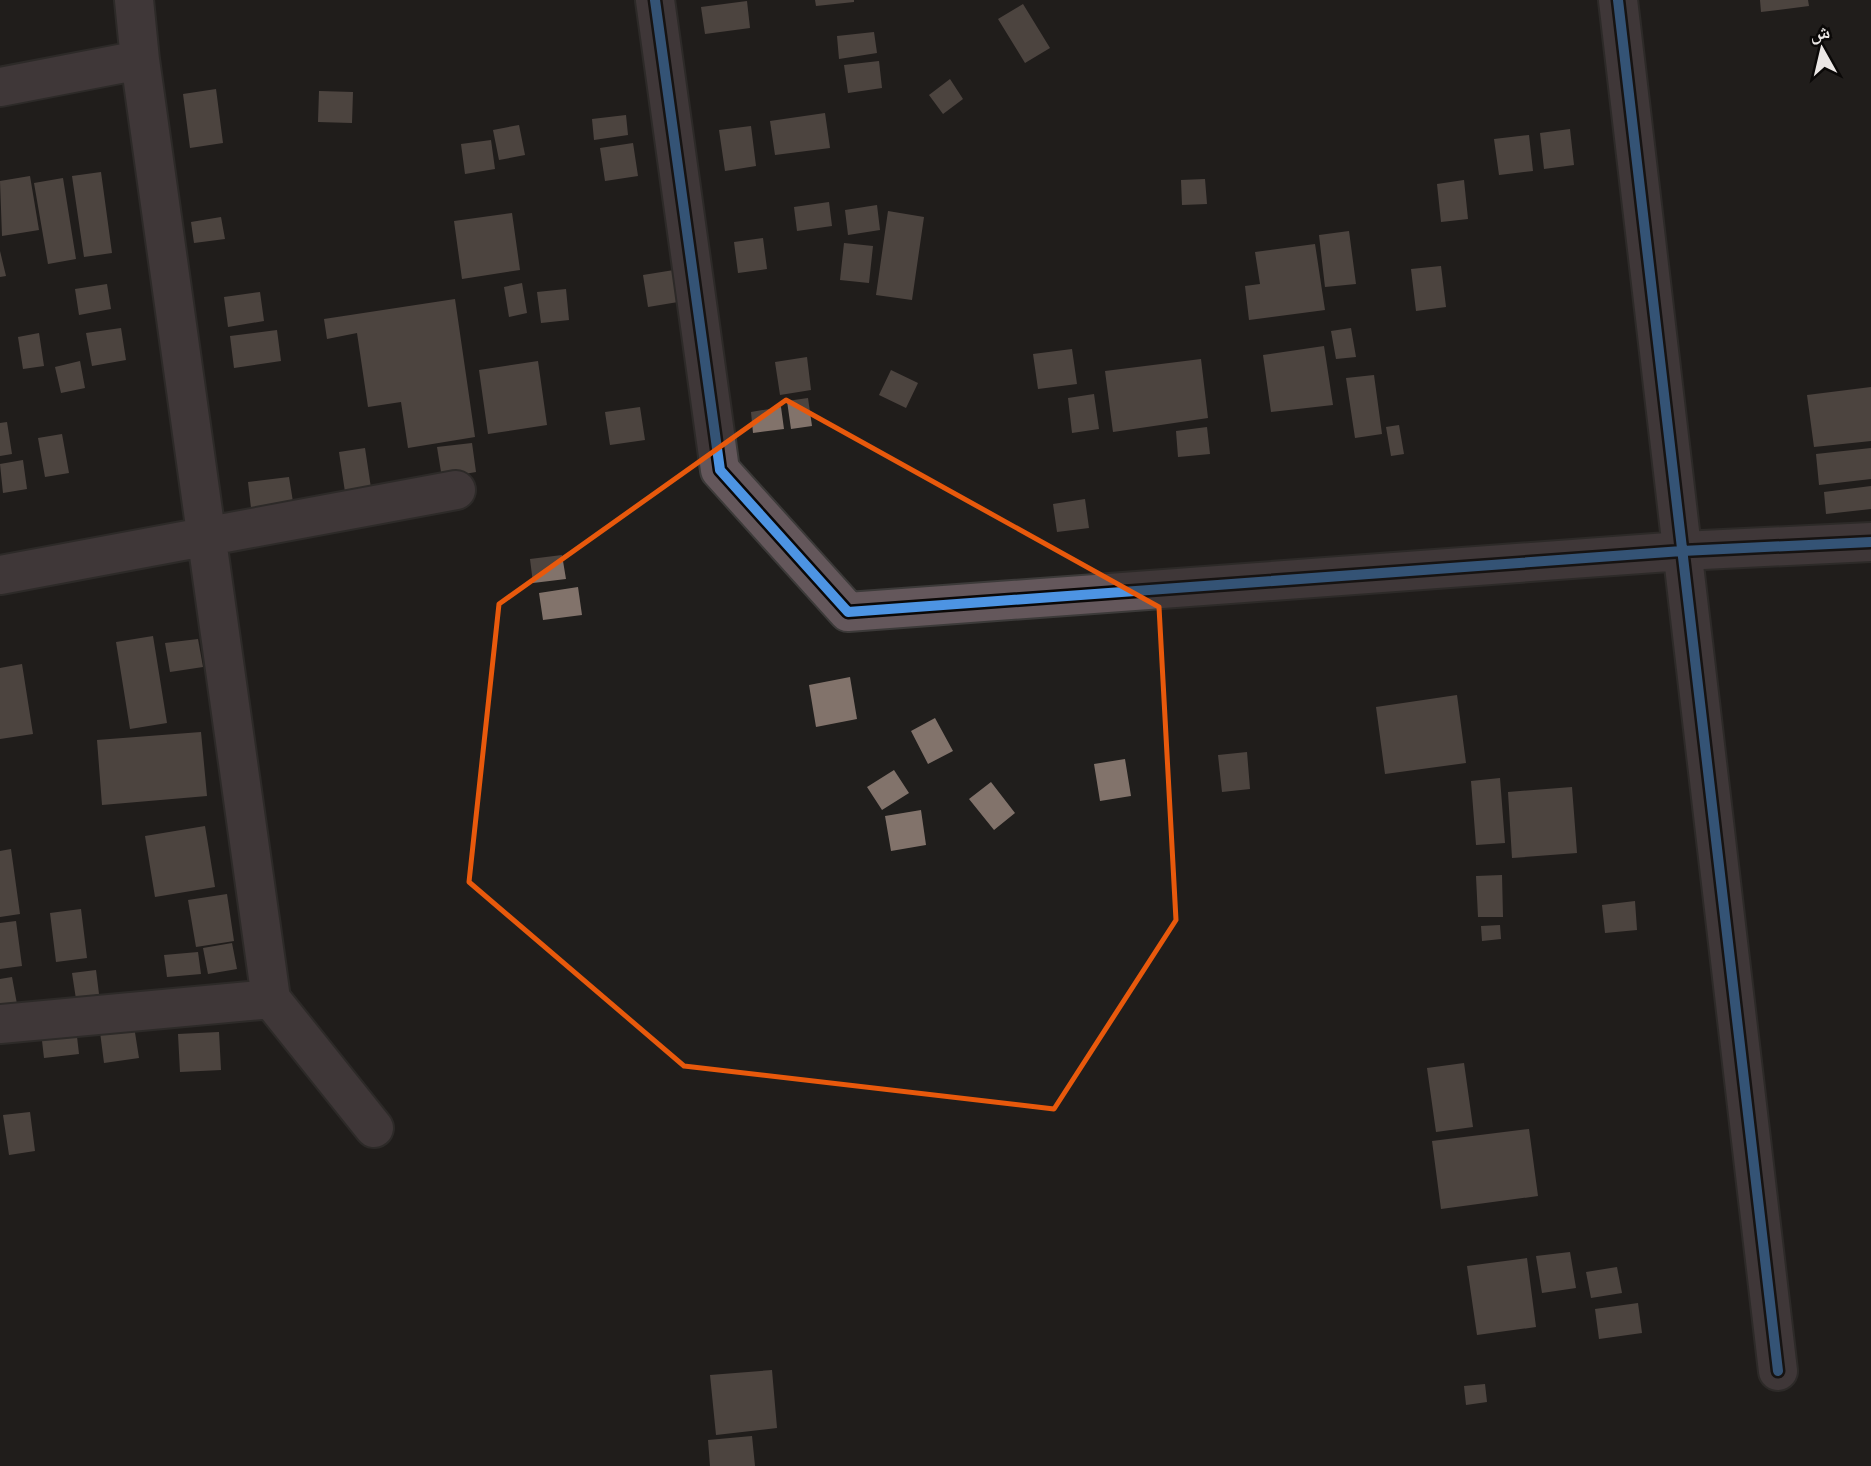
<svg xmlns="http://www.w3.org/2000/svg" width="1871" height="1466" viewBox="0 0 1871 1466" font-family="Roboto,'Noto Naskh Arabic',sans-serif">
<rect width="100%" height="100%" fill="#201e1c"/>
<path fill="#82736b" d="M 815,0 L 854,0 L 854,2 L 816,6 Z
M 1760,0 L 1808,0 L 1809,6 L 1761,12 Z
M 747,1 L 750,28 L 705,34 L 701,7 Z
M 1023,4 L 1050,48 L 1025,63 L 998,19 Z
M 874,32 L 877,53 L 839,59 L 837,36 Z
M 879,61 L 882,88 L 848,93 L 844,65 Z
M 950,79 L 963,99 L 943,114 L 929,95 Z
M 216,89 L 223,143 L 190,148 L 183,94 Z
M 319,91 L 353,92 L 352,123 L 318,122 Z
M 825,113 L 830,148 L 775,155 L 770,121 Z
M 626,115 L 628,135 L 594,140 L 592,119 Z
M 519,125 L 525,155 L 499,160 L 493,130 Z
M 751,126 L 756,166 L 725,171 L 719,130 Z
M 1570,129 L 1574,165 L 1544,169 L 1540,133 Z
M 1529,135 L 1533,171 L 1499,175 L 1494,139 Z
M 491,140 L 495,169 L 465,174 L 461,144 Z
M 633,143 L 638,176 L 605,181 L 600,148 Z
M 101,172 L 112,253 L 84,257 L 72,176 Z
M 30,176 L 39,230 L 2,236 L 0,181 Z
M 63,178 L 76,259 L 48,264 L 34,183 Z
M 1205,179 L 1207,204 L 1182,205 L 1181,180 Z
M 1464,180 L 1468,219 L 1441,222 L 1437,184 Z
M 829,202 L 832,226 L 797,231 L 794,207 Z
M 877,205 L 880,230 L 848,235 L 845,210 Z
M 888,211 L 924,217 L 912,300 L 876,295 Z
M 512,213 L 520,270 L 462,279 L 454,221 Z
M 221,217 L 225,239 L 194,243 L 191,222 Z
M 1349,231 L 1356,284 L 1325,287 L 1319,235 Z
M 763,238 L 767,269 L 738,273 L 734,242 Z
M 844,243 L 873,246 L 869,283 L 840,280 Z
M 1315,244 L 1325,310 L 1249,320 L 1245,286 L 1260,284 L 1255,252 Z
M 0,251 L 6,276 L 0,277 Z
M 1441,266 L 1446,307 L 1416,311 L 1411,269 Z
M 674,270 L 678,302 L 648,307 L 643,275 Z
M 522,283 L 527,313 L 509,317 L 504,287 Z
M 107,284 L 111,309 L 79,315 L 75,289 Z
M 566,289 L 569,320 L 541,323 L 537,292 Z
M 260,292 L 264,321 L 228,327 L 224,297 Z
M 455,299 L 475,437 L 408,448 L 401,402 L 368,407 L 357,333 L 327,339 L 324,319 Z
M 121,328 L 126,360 L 92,366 L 86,333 Z
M 1351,328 L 1356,357 L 1336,359 L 1331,331 Z
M 277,330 L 281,361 L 234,368 L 230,336 Z
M 39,333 L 44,366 L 23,369 L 18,337 Z
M 1324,346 L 1333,405 L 1271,412 L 1263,355 Z
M 1072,349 L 1077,384 L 1038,389 L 1033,354 Z
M 807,357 L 811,390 L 780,395 L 775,362 Z
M 1201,359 L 1208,418 L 1113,432 L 1105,371 Z
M 80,361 L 85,388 L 61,393 L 55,367 Z
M 538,361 L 547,425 L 488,434 L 479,370 Z
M 891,370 L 918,383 L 906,408 L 879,395 Z
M 1374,375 L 1382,434 L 1355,438 L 1346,378 Z
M 1871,387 L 1871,441 L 1814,447 L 1807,395 Z
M 1094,394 L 1099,429 L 1072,433 L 1068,398 Z
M 808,398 L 812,426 L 791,429 L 787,401 Z
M 640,407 L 645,440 L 610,445 L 605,412 Z
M 781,407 L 784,429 L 753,433 L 751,412 Z
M 7,422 L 12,454 L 0,456 L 0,423 Z
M 1399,425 L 1404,454 L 1391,456 L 1386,427 Z
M 1207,427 L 1210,454 L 1178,457 L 1176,431 Z
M 62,434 L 69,473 L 45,477 L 38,438 Z
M 472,443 L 476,472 L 442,478 L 437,447 Z
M 365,448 L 371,488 L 345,492 L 339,452 Z
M 1871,448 L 1871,479 L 1819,485 L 1816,454 Z
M 23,460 L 27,489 L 3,493 L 0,464 Z
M 289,477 L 293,502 L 251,508 L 248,482 Z
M 1871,486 L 1871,509 L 1826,514 L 1824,492 Z
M 1085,499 L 1089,528 L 1057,532 L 1053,504 Z
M 562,555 L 566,579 L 533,583 L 530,559 Z
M 578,587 L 582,615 L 543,620 L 539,593 Z
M 153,636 L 167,723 L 130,729 L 116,642 Z
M 198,639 L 203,667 L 170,672 L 165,643 Z
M 22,664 L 33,734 L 0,739 L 0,668 Z
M 850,677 L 857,719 L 816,727 L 809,685 Z
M 1457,695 L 1466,763 L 1385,774 L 1376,707 Z
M 935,718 L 953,751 L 928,764 L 911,731 Z
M 201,732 L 207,796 L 102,805 L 97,740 Z
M 1247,752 L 1250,789 L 1222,792 L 1218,755 Z
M 1125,759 L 1131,796 L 1100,801 L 1094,764 Z
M 894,770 L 909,793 L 882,810 L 867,787 Z
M 1500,778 L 1505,843 L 1476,845 L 1471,781 Z
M 991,782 L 1015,813 L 994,830 L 969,799 Z
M 1572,787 L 1577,853 L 1512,858 L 1508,792 Z
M 921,810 L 926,845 L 891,851 L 885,816 Z
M 205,826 L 215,887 L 155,897 L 145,836 Z
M 11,849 L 20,914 L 0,917 L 0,851 Z
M 1502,875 L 1503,917 L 1478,917 L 1476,876 Z
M 227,894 L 234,941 L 196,947 L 188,900 Z
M 1635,901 L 1637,930 L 1605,933 L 1602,905 Z
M 81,909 L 87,958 L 56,962 L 50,913 Z
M 16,921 L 22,966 L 0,969 L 0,923 Z
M 1500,925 L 1501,939 L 1482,941 L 1481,926 Z
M 232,943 L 237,969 L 208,974 L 203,948 Z
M 198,952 L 201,974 L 167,977 L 164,955 Z
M 96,970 L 99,994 L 76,999 L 72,973 Z
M 12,977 L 17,1004 L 0,1007 L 0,979 Z
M 133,1020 L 139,1058 L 104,1063 L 99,1024 Z
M 76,1028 L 79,1054 L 44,1058 L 41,1032 Z
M 219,1032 L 221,1070 L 180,1072 L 178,1034 Z
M 1464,1063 L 1473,1127 L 1436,1132 L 1427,1068 Z
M 30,1112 L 35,1151 L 9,1155 L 3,1115 Z
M 1529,1129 L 1538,1196 L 1441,1209 L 1432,1141 Z
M 1570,1252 L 1576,1288 L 1542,1293 L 1536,1256 Z
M 1527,1258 L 1536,1327 L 1477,1335 L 1467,1266 Z
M 1617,1267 L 1622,1293 L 1591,1298 L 1586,1272 Z
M 1638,1303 L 1642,1333 L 1599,1339 L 1595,1309 Z
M 772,1370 L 777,1428 L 716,1435 L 710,1375 Z
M 1485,1384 L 1487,1402 L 1466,1405 L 1464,1386 Z
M 752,1436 L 755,1466 L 710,1466 L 708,1440 Z"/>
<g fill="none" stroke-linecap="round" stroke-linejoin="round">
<g stroke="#3c3a39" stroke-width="42">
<path id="minor" d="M 655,0 L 720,470 L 848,612 L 1682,551 L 1871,542
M 1618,0 L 1778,1371
M 140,60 L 271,999
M 0,87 L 140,60 L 134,0
M 0,575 L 456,490
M 0,1024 L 271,999 L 374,1128"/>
</g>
<use href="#minor" stroke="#64575b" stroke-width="38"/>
<g stroke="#0a0807" stroke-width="15">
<path id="cycleway" d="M 655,0 L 720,470 L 848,612 L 1682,551 L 1871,542
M 1618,0 L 1778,1371"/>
</g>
<use href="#cycleway" stroke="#4d94e3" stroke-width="10"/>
</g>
<path d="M0 0H1871V1466H0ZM 786,400 L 1159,607 L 1176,920 L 1054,1109 L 684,1066 L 469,882 L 499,604 Z" fill="#201e1c" fill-opacity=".55" fill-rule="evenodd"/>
<path fill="none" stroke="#e8590c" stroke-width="5" stroke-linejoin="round" d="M 786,400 L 1159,607 L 1176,920 L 1054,1109 L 684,1066 L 469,882 L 499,604 Z"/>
<g transform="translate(1822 49) rotate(352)" stroke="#0a0807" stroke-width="5" paint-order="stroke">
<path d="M0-5L12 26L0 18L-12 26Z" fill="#ebe7e5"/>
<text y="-10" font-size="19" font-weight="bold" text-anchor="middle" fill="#ebe7e5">ش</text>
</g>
</svg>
